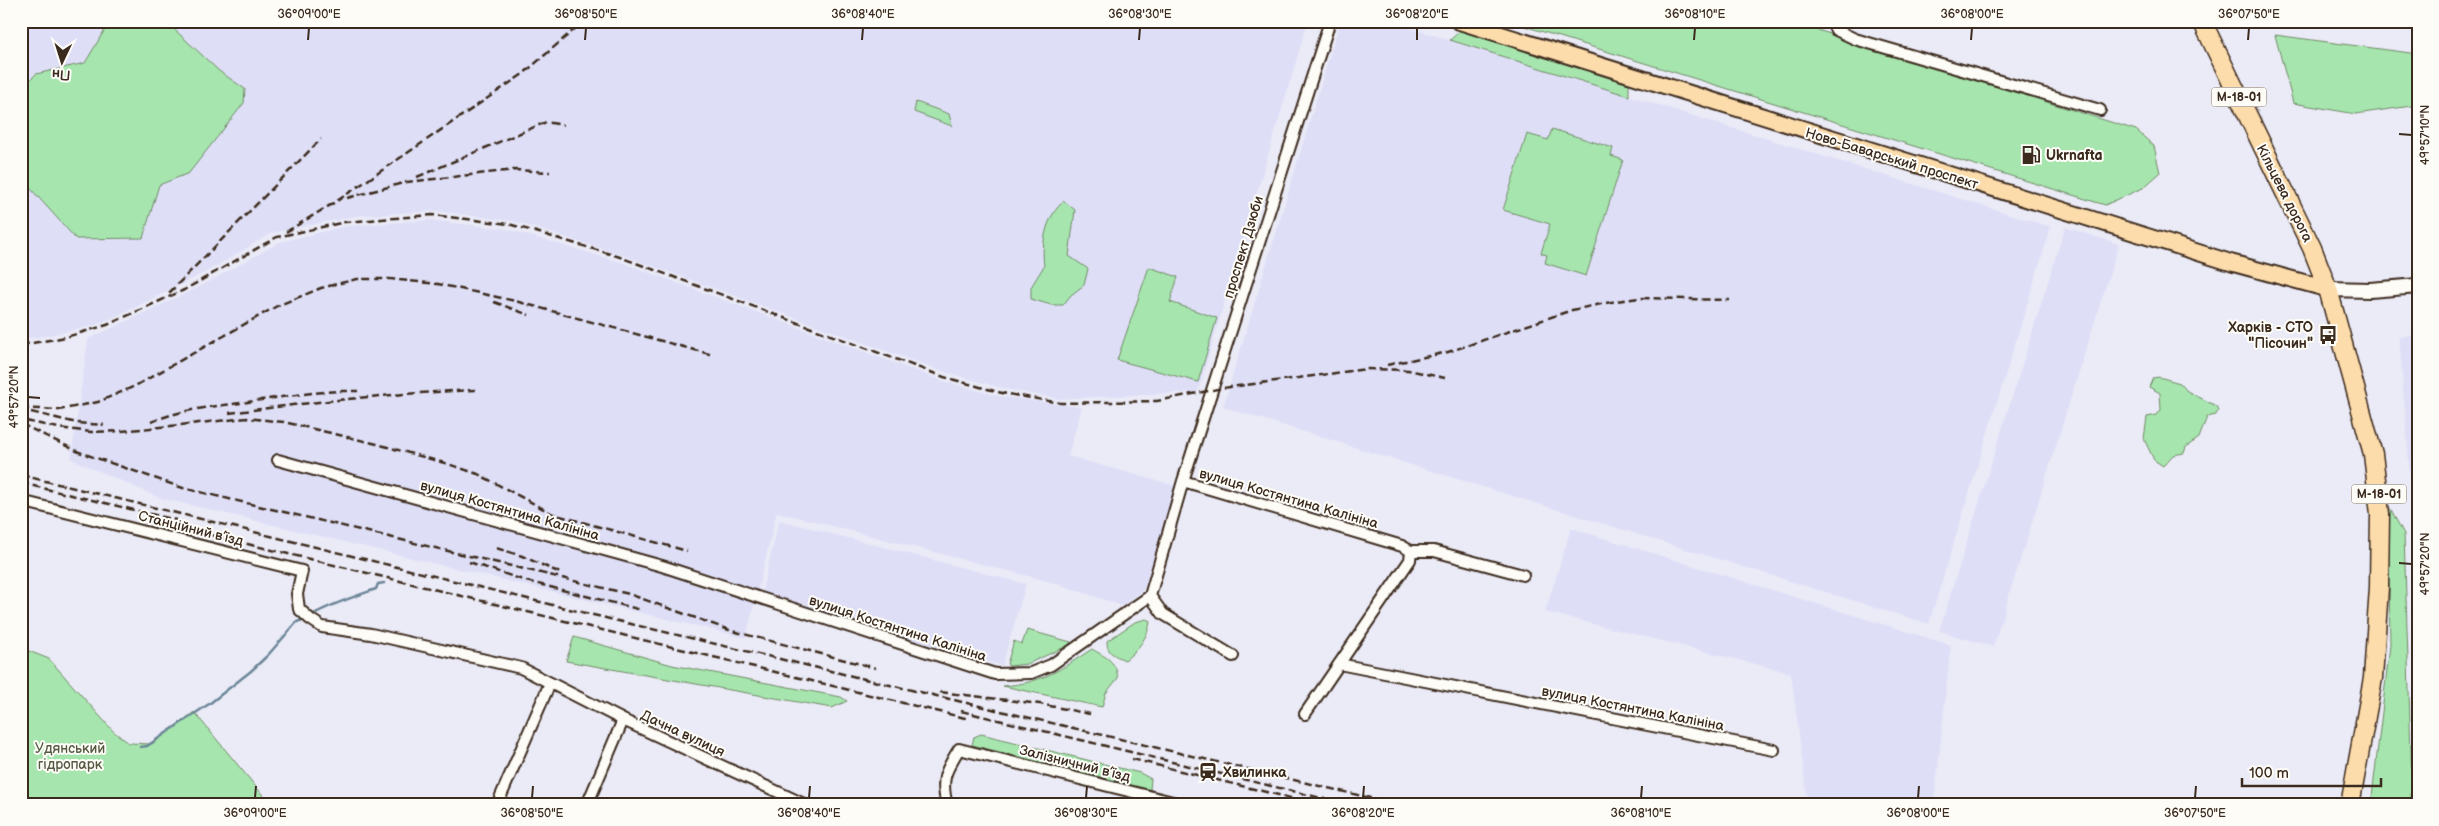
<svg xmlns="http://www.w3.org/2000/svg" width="2439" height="826" viewBox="0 0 2439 826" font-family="'Balsamiq Sans',sans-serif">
<rect width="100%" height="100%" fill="#ebebf7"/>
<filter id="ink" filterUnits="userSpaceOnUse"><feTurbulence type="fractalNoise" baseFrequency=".02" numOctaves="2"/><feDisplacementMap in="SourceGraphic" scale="10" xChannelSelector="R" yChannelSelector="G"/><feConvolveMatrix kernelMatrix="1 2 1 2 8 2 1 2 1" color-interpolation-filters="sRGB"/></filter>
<g filter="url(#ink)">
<path fill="#dedff7" d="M 21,21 L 1308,21 L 1198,392 L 1058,399 L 1005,389 L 944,372 L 622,255 L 512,221 L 435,211 L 356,216 L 272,233 L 210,270 L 136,307 L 96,325 L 46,336 L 21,339 Z
M 1340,21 L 1389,21 L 2051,227 L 1929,624 L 1223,407 Z
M 429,220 L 507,229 L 621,262 L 944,381 L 998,396 L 1082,407 L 1068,456 L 1176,486 L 1144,589 L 1122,606 L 1055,583 L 777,512 L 746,638 L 160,498 L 71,459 L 88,339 L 199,287 L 280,242 L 346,226 Z
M 2065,227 L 2119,244 L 1993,647 L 1939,631 Z
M 2418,335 L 2418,581 L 2399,337 Z
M 779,520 L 1026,584 L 1002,666 L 761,595 Z
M 1571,528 L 1951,645 L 1934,805 L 1808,805 L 1791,673 L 1545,612 Z"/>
<path fill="#a6e6ae" stroke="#708866" d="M 110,21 L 179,21 L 174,29 L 219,71 L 245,89 L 244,103 L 189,173 L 159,185 L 143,238 L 76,239 L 21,178 L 21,89 L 36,74 L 85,63 Z
M 1508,21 L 1789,21 L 2136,130 L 2154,146 L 2160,173 L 2143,188 L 2105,205 Z
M 1460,31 L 1629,84 L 1629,96 L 1450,40 Z
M 2275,35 L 2418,54 L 2418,105 L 2356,114 L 2293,103 Z
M 916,102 L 949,114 L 952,126 L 914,112 Z
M 1552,129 L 1613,148 L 1611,156 L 1623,160 L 1586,276 L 1545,263 L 1547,255 L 1541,253 L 1550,224 L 1503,210 L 1527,134 L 1548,140 Z
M 1064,201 L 1075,210 L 1069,256 L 1088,269 L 1084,285 L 1071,295 L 1063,305 L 1051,305 L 1031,299 L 1031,287 L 1044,266 C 1041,243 1046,216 1064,201 Z
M 1149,267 L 1178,277 L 1170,302 L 1217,318 L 1198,382 L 1117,360 Z
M 2159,377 L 2180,383 L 2187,391 L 2216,406 L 2218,410 L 2216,415 L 2207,417 L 2199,438 L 2186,447 L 2184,453 L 2173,455 L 2163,466 L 2154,460 L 2144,439 L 2147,417 L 2157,415 L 2161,410 L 2160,393 L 2149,387 L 2153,378 Z
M 2388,505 L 2404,534 L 2412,785 L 2410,805 L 2371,805 L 2390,645 Z
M 1146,619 L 1150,621 C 1149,636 1137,651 1125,660 C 1114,655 1107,654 1107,641 L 1135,622 Z
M 1027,630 L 1071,642 L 1067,646 L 1027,664 L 1009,666 L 1007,664 L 1014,641 L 1022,644 Z
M 574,637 L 672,665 L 841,697 L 847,701 L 832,708 L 566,661 Z
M 21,648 L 49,659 L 114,732 L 129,743 L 152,744 L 194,712 L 271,805 L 21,805 Z
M 1092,649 C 1105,657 1116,660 1118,678 L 1106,693 L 1102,707 L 1003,686 C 1042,683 1060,670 1092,649 Z
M 981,734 L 1140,773 L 1151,779 L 1150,790 L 972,745 L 974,737 Z"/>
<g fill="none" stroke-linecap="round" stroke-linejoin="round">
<path stroke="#6a8597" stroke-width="2.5" d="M 310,616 C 331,604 353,597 376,589 L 378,584 L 384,583
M 140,747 L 147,746 L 209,704 L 251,671 L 268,655 L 297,622 L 305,619"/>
<g stroke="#3b2a1e" stroke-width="14">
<path id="street" d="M 1810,21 L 1831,21 L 1836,30 L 1855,39 L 2100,110
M 278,460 L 662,566 L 995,674 L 1031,673 L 1051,665 L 1150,596 L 1183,481 L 1402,546 L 1411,551 L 1410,560 L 1305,714
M 1183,481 L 1330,21
M 21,501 L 302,571 L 297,594 L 299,609 L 310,619 L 322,627 L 371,634 L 521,668 L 623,720 L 806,805
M 1411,551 L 1434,551 L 1523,575
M 1150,596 L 1163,614 L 1233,656
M 1339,664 L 1774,750
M 497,805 L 550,683
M 587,805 L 623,720
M 947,805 C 940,779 946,770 959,749 L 1185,805"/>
</g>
<g stroke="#3b2a1e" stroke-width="18">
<path id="secondary" d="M 2328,289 L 2370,290 L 2418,286"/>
</g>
<g stroke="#3b2a1e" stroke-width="19">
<path id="primary" d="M 1458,21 L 2232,263 L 2328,289"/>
</g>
<g stroke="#3b2a1e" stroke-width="21">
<path id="highway" d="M 2202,21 L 2312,248 L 2328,289 L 2373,454 L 2380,514 L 2379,587 L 2373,678 L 2350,805"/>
</g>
<use href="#street" stroke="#fdfcf7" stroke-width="10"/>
<use href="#secondary" stroke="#fdfcf7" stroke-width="14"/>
<use href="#primary" stroke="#fddcac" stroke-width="15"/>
<use href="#highway" stroke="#fddcac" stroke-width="18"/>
<path stroke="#3b2a1e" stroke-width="2.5" stroke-dasharray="8 4" stroke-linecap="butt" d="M 417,177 L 546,122 L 563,125
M 347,198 L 407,182 L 514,170 L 550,172
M 286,232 L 337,201 L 523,74 L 584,21
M 169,293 L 321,139
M 494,302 L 529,315
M 21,345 L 66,337 L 107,325 L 184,290 L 277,237 L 345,222 L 432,215 L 509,224 L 617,256 L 944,377 L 1002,393 L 1061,403 L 1157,401 L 1223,388 L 1366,369 L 1408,370 L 1445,378
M 1387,365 L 1448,352 L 1572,310 L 1616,301 L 1639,298 L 1730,300
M 21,408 L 59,410 L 98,402 L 135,386 L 277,306 L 321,288 L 357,279 L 390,279 L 438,284 L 515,301 L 713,355
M 31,412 L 77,423 L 104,425
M 229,413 C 312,402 394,393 477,390
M 26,421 L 58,428 L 91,432 L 122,431 L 247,418 L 284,422 L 377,444 L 448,464 L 478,474 L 553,514 L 687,551
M 151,422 C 184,408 220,406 255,401 C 289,396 323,390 358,391
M 21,424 L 79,452 L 183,488 L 629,594 L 732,631 L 876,668
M 21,475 L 614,620 L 1400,805
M 21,483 L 176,520
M 165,524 L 969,719
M 496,548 L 522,556 L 560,573
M 469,562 L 526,581 L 642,610
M 940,692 L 1040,704 L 1090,714
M 961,711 L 1350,805
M 1132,759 L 1319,805"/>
</g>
</g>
<path fill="none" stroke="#3b2a1e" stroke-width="2" d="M 308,40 L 309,28M 585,40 L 586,28M 862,40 L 863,28M 1139,40 L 1140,28M 1417,40 L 1417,28M 1694,40 L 1695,28M 1971,40 L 1972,28M 2248,40 L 2249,28M 2399,134 L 2412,135M 28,397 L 40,398M 2399,563 L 2412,564M 255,798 L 256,786M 532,798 L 533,786M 809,798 L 810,786M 1086,798 L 1087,786M 1363,798 L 1364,786M 1641,798 L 1642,786M 1918,798 L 1919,786M 2195,798 L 2196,786"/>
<defs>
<g id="fuel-bare" transform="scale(1.5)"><path d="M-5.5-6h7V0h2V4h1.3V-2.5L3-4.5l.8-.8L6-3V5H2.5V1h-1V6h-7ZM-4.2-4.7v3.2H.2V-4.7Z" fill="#3b2a1e" stroke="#fdfcf7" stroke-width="2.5" paint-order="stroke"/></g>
<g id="bus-bare" transform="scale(1.5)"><path d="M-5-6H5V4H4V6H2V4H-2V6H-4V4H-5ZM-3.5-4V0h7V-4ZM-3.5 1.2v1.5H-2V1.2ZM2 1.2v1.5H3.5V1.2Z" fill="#3b2a1e" stroke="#fdfcf7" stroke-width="2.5" paint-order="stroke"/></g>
<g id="station-bare" transform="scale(1.5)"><path d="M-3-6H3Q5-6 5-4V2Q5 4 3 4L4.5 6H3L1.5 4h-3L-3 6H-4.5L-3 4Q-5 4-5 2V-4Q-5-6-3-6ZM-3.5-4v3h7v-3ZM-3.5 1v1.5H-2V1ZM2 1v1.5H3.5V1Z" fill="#3b2a1e" stroke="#fdfcf7" stroke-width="2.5" paint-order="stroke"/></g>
</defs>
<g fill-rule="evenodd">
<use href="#fuel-bare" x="2031" y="155"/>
<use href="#bus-bare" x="2328" y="335"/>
<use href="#station-bare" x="1208" y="772"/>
</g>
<g text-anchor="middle" stroke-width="4" stroke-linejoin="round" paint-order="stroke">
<g fill="#fdfcf7" stroke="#75695f" stroke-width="1">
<rect x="2211.5" y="87.5" width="55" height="19" rx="4"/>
<rect x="2351.5" y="484.5" width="55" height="19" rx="4"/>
</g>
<g font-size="12" font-weight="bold" fill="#3b2a1e">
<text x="2239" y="101">М-18-01</text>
<text x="2379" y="498">М-18-01</text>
</g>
<g font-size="14" font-weight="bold" fill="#3b2a1e" stroke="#fdfcf7" text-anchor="start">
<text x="2046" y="160">Ukrnafta</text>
<text x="2313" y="332" text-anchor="end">Харків - СТО<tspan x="2313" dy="16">"Пісочин"</tspan></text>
<text x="1223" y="777">Хвилинка</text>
</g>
<g font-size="14" fill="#3b2a1e" stroke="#fdfcf7">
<text transform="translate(1892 158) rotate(17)" y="5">Ново-Баварський проспект</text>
<text transform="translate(2285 193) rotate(63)" y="5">Кільцева дорога</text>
<text transform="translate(1243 247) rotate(-73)" y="5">проспект Дзюби</text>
<text transform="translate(1289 498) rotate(16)" y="5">вулиця Костянтина Калініна</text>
<text transform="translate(510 510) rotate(16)" y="5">вулиця Костянтина Калініна</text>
<text transform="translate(191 528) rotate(14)" y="5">Станційний в’їзд</text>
<text transform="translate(898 628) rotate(18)" y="5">вулиця Костянтина Калініна</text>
<text transform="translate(1633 708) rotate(11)" y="5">вулиця Костянтина Калініна</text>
<text transform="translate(683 733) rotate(25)" y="5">Дачна вулиця</text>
<text transform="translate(1075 763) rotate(14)" y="5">Залізничний в’їзд</text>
</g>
<g font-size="14" fill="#565942" stroke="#fdfcf7">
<text x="70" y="753">Удянський<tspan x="70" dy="16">гідропарк</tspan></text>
</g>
</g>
<rect width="2439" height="826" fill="none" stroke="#fdfcf7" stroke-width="55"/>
<g transform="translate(62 62) rotate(184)" stroke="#fdfcf7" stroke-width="4" paint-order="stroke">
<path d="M0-4L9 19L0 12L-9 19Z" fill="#3b2a1e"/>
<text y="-8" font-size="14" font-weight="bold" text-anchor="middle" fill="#3b2a1e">Пн</text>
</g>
<path d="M2242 778v8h139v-8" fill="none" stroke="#3b2a1e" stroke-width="2.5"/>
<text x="2249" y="778" font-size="15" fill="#3b2a1e" stroke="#fdfcf7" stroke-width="4" paint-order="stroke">100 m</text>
<rect x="28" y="28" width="2384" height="770" fill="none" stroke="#3b2a1e" stroke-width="2"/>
<g font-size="12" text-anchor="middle" fill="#3b2a1e">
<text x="309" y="18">36°09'00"E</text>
<text x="586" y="18">36°08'50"E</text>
<text x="863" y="18">36°08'40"E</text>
<text x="1140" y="18">36°08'30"E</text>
<text x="1417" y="18">36°08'20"E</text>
<text x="1695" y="18">36°08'10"E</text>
<text x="1972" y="18">36°08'00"E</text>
<text x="2249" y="18">36°07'50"E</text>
<text transform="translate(2425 135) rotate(-90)" y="4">49°57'10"N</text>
<text transform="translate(14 397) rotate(-90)" y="4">49°57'20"N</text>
<text transform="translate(2425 564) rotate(-90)" y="4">49°57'20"N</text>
<text x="255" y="817">36°09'00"E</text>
<text x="532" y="817">36°08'50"E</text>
<text x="809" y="817">36°08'40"E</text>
<text x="1086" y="817">36°08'30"E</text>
<text x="1363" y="817">36°08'20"E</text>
<text x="1641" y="817">36°08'10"E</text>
<text x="1918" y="817">36°08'00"E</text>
<text x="2195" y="817">36°07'50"E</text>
</g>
</svg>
